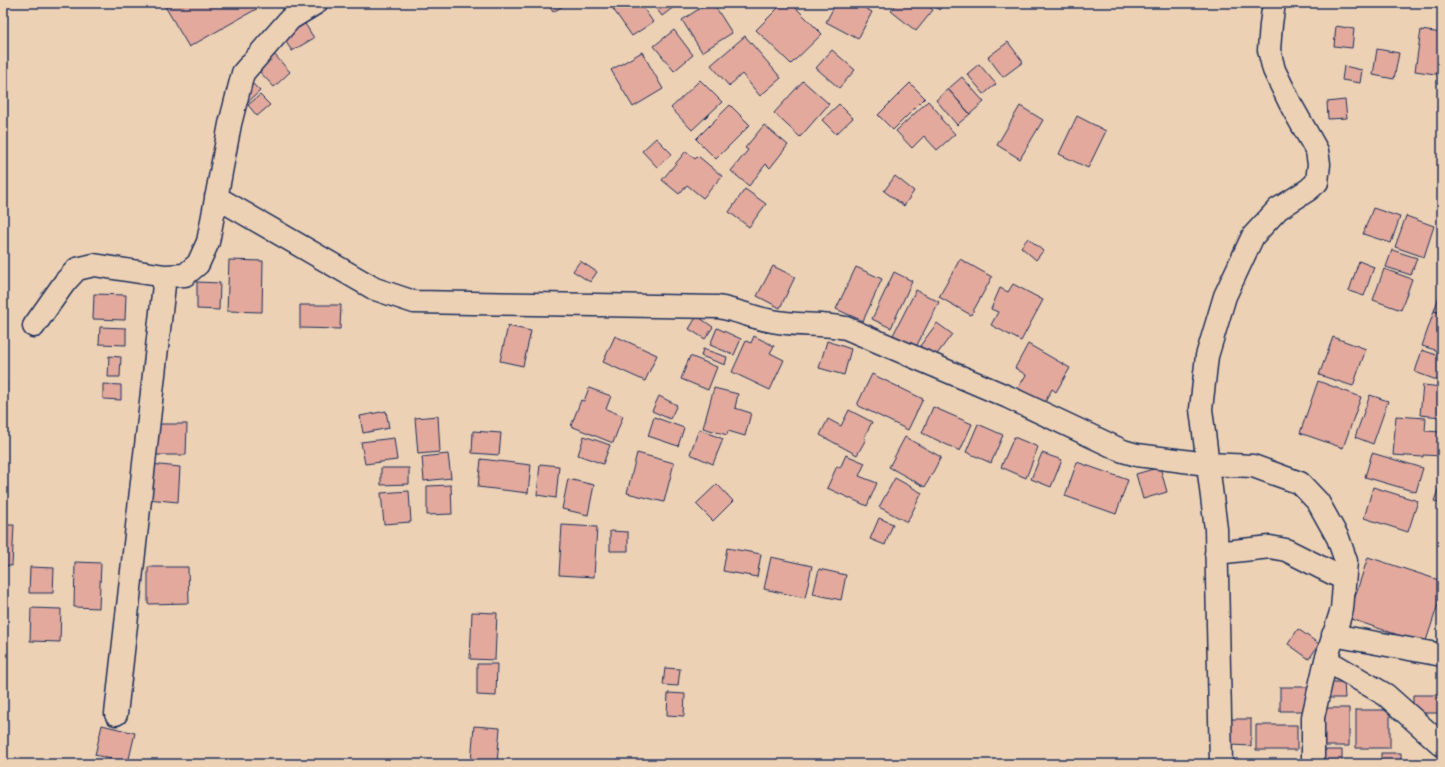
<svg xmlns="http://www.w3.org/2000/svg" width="1445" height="767" viewBox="0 0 1445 767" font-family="'Balsamiq Sans',sans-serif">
<rect width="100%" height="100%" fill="#edd1b4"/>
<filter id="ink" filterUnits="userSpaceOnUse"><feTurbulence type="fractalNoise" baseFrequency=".025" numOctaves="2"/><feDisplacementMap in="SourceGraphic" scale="8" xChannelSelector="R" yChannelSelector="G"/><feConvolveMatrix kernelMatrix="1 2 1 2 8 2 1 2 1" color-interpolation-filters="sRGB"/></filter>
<g filter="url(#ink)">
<path fill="#e2a99c" stroke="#1b2f5e" d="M 163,3 L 258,3 L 260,7 L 189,47 Z
M 547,3 L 568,3 L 553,12 Z
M 622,3 L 640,3 L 653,22 L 632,36 L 613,9 Z
M 652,3 L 679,3 L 662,16 Z
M 708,3 L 713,3 L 732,33 L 702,52 L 682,20 Z
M 783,3 L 791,3 L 822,34 L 791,64 L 756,30 Z
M 836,3 L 856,3 L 872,12 L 858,39 L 826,22 Z
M 897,3 L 924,3 L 933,10 L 916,31 L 891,11 Z
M 931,3 L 945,3 L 939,10 Z
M 302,19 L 314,38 L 292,51 L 280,33 Z
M 1336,26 L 1354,29 L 1352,48 L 1334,46 Z
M 674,30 L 693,55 L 674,71 L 654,46 Z
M 1421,30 L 1442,33 L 1442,75 L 1415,71 Z
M 745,36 L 781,78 L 760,96 L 742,74 L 729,86 L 711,65 Z
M 1008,42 L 1023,62 L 1003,77 L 988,57 Z
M 1377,49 L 1399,53 L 1394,79 L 1373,75 Z
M 832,50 L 855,70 L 839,88 L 816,68 Z
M 642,52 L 663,89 L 633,107 L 611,70 Z
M 274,54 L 290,72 L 274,87 L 257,69 Z
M 979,64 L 996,84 L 984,94 L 967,74 Z
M 1344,66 L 1362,70 L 1360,83 L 1342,80 Z
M 962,77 L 984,102 L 970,114 L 948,89 Z
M 249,80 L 260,91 L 237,112 Z
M 700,80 L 722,102 L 692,130 L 671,108 Z
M 803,81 L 829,104 L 800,137 L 774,113 Z
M 910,83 L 925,98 L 893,130 L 878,115 Z
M 948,89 L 970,114 L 957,125 L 936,100 Z
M 260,95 L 270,105 L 257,116 L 248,105 Z
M 1345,100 L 1347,118 L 1328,119 L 1327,102 Z
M 928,101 L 942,117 L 941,119 L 955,134 L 937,150 L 924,136 L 912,148 L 896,131 Z
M 839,104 L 853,118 L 836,134 L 822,120 Z
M 730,105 L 750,125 L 716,159 L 696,139 Z
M 1020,106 L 1043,120 L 1020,159 L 997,145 Z
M 1077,116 L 1106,131 L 1088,168 L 1059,154 Z
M 764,125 L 788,145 L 770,168 L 766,164 L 749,186 L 731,171 L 748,150 L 745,148 Z
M 656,138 L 672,154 L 657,167 L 642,151 Z
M 686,151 L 695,159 L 698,156 L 722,176 L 703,198 L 687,185 L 679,194 L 662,180 Z
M 895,176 L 914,191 L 904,206 L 884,191 Z
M 745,189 L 766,204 L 749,227 L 729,212 Z
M 1373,208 L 1400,217 L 1391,243 L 1363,234 Z
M 1406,216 L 1434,226 L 1424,257 L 1395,247 Z
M 1028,238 L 1043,251 L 1036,260 L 1021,247 Z
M 1392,250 L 1417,258 L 1411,275 L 1386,267 Z
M 960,259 L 992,277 L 971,315 L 939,297 Z
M 229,260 L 263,261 L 262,312 L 227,311 Z
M 580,261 L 597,272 L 590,282 L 573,271 Z
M 1359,261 L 1374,267 L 1364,296 L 1349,291 Z
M 773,266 L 795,277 L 780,308 L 757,296 Z
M 856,267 L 882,279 L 863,321 L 836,309 Z
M 1384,269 L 1412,279 L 1401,310 L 1373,300 Z
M 894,272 L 912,281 L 891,328 L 872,319 Z
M 197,282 L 220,283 L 219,310 L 197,309 Z
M 1013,284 L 1043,300 L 1021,341 L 991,325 L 998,312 L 991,309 L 1000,288 L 1008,292 Z
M 1442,288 L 1442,313 L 1434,311 Z
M 916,290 L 939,302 L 916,347 L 893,335 Z
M 94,294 L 126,295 L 125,320 L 93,319 Z
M 300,305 L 341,305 L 340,329 L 300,328 Z
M 1434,311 L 1442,313 L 1442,352 L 1422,346 Z
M 697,316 L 713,327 L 705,339 L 689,329 Z
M 937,323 L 952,334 L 935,357 L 920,346 Z
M 508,326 L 531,331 L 523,366 L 500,361 Z
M 100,327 L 126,328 L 126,345 L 99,344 Z
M 717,328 L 741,339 L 734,355 L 710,345 Z
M 615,336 L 657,355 L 645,381 L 603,362 Z
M 754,336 L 774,346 L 770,353 L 784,360 L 770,390 L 732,372 L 746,341 L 751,343 Z
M 1333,337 L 1366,349 L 1353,386 L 1319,375 Z
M 3,338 L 5,338 L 4,356 L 3,356 Z
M 827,341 L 851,349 L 844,375 L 819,368 Z
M 1028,344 L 1070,368 L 1056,392 L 1052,389 L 1044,404 L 1018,388 L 1026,375 L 1015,368 Z
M 703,349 L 727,357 L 725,365 L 701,356 Z
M 1422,350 L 1442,357 L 1442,382 L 1415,372 Z
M 109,356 L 121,357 L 120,377 L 108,377 Z
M 690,356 L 717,367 L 708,390 L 681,379 Z
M 872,374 L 923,399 L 908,430 L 857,405 Z
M 3,381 L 6,381 L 6,423 L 3,423 Z
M 1318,381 L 1361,397 L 1343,448 L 1300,433 Z
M 103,384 L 121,385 L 121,400 L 103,399 Z
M 1423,385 L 1442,387 L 1442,417 L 1420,415 Z
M 589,388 L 611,396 L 606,409 L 623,416 L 613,443 L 571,426 L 581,400 L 584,401 Z
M 714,388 L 738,394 L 735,408 L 751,413 L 745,436 L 728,431 L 727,435 L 703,428 Z
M 1370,395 L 1388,401 L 1373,444 L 1355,437 Z
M 659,396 L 677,405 L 670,419 L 652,411 Z
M 933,407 L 972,424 L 960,451 L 922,433 Z
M 849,410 L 872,422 L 864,438 L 866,439 L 857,455 L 820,435 L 828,419 L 841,426 Z
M 386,411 L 389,428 L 363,433 L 360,416 Z
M 438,416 L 440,452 L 418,454 L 415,418 Z
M 1396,416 L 1426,418 L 1425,431 L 1442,432 L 1442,456 L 1423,455 L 1423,457 L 1393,455 Z
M 654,417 L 684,428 L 678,446 L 648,436 Z
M 152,424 L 187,424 L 186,455 L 151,455 Z
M 978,424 L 1003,435 L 991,463 L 966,452 Z
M 699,429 L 723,439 L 713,464 L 690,454 Z
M 473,431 L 501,433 L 499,455 L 472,453 Z
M 584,436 L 610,445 L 603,464 L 578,455 Z
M 905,437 L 941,457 L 925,487 L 889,467 Z
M 1014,437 L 1038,447 L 1026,478 L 1001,467 Z
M 394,438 L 397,460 L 365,464 L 361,442 Z
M 637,453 L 674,463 L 664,502 L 627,493 Z
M 1042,453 L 1062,460 L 1051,487 L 1031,479 Z
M 1372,453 L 1423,468 L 1416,492 L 1365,477 Z
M 448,454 L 451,478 L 424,481 L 422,457 Z
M 846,455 L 865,463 L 859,476 L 877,483 L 867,506 L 827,488 L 837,466 L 840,468 Z
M 481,459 L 531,465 L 528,493 L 478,487 Z
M 1077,462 L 1128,480 L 1116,514 L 1065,496 Z
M 150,464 L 180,467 L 178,502 L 147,499 Z
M 540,464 L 559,466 L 556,498 L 537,495 Z
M 1160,467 L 1167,492 L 1143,499 L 1136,474 Z
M 381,468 L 409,468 L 409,484 L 381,485 Z
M 895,478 L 922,493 L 907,522 L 879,507 Z
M 568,479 L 594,485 L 588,515 L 562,509 Z
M 1442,479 L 1442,504 L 1434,501 Z
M 717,484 L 733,501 L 713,521 L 696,504 Z
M 451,485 L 452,514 L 427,515 L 427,486 Z
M 1373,487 L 1418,501 L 1408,532 L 1364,518 Z
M 409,491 L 411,522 L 384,524 L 381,493 Z
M 879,518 L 893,524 L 885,545 L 870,539 Z
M 3,525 L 14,525 L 12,566 L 3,565 Z
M 562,525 L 597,527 L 594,577 L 559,575 Z
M 610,531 L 628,532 L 628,551 L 610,551 Z
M 727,548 L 761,554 L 757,577 L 723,571 Z
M 771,557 L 812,566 L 805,598 L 764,589 Z
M 1368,557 L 1442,581 L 1442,592 L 1425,644 L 1348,618 Z
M 75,562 L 101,563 L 99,608 L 74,607 Z
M 30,567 L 54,568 L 53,593 L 29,593 Z
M 148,567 L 188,567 L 189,603 L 148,604 Z
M 819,569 L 846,575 L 841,600 L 813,594 Z
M 31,608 L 61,609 L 60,642 L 30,641 Z
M 472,612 L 497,613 L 495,660 L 470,659 Z
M 1298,629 L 1319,644 L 1309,659 L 1288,644 Z
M 477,664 L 497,664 L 496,696 L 477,695 Z
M 665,668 L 680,669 L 678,686 L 663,685 Z
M 1326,682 L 1344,682 L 1345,698 L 1326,698 Z
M 1280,687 L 1310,687 L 1310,711 L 1280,711 Z
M 668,693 L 685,694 L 684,716 L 667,715 Z
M 1413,695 L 1442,695 L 1442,713 L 1413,713 Z
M 1317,708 L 1349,708 L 1349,746 L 1317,746 Z
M 1356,710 L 1390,710 L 1390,748 L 1356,748 Z
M 1230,719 L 1251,719 L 1251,746 L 1230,745 Z
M 102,725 L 135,733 L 128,763 L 95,755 Z
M 1256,725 L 1297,725 L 1297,750 L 1256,750 Z
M 474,726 L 500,728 L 497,763 L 471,761 Z
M 1320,750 L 1342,750 L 1342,764 L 1319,764 Z
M 1381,753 L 1401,753 L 1401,764 L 1381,764 Z
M 1257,761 L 1298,761 L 1298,764 L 1257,764 Z"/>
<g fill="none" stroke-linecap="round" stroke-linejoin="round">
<g stroke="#1b2f5e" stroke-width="25">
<path id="minor" d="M 216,197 L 375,289 L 414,302 L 718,307 C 737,310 754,318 772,321 C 796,326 821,323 846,328 L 1008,397 L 1123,451 L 1137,455 L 1207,464 L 1253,466 L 1300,483 L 1318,502 L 1338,538 L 1346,561 L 1342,609 L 1326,660 L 1313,717 L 1313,764
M 34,326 L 65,282 L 77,269 L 94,265 L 165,276 L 185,275 L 198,264 L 208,242 L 230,124 L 243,73 L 290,19 L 316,3
M 1216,553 L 1270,547 L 1286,550 L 1344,579
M 1333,635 L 1442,655
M 1326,660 L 1386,695 L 1442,745
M 116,714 L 165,276
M 1221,764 L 1216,529 L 1201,409 L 1207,356 L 1225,296 L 1253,236 L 1278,209 L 1308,190 L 1317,182 L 1319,164 L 1317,151 L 1291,105 L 1274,70 L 1269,50 L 1271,24 L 1274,3"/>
</g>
<use href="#minor" stroke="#edd1b4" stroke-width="22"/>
</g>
</g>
<rect width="1445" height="767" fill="none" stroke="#edd1b4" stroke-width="16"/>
<rect x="8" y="8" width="1429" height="751" fill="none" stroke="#1b2f5e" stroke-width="1.5" filter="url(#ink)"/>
</svg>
